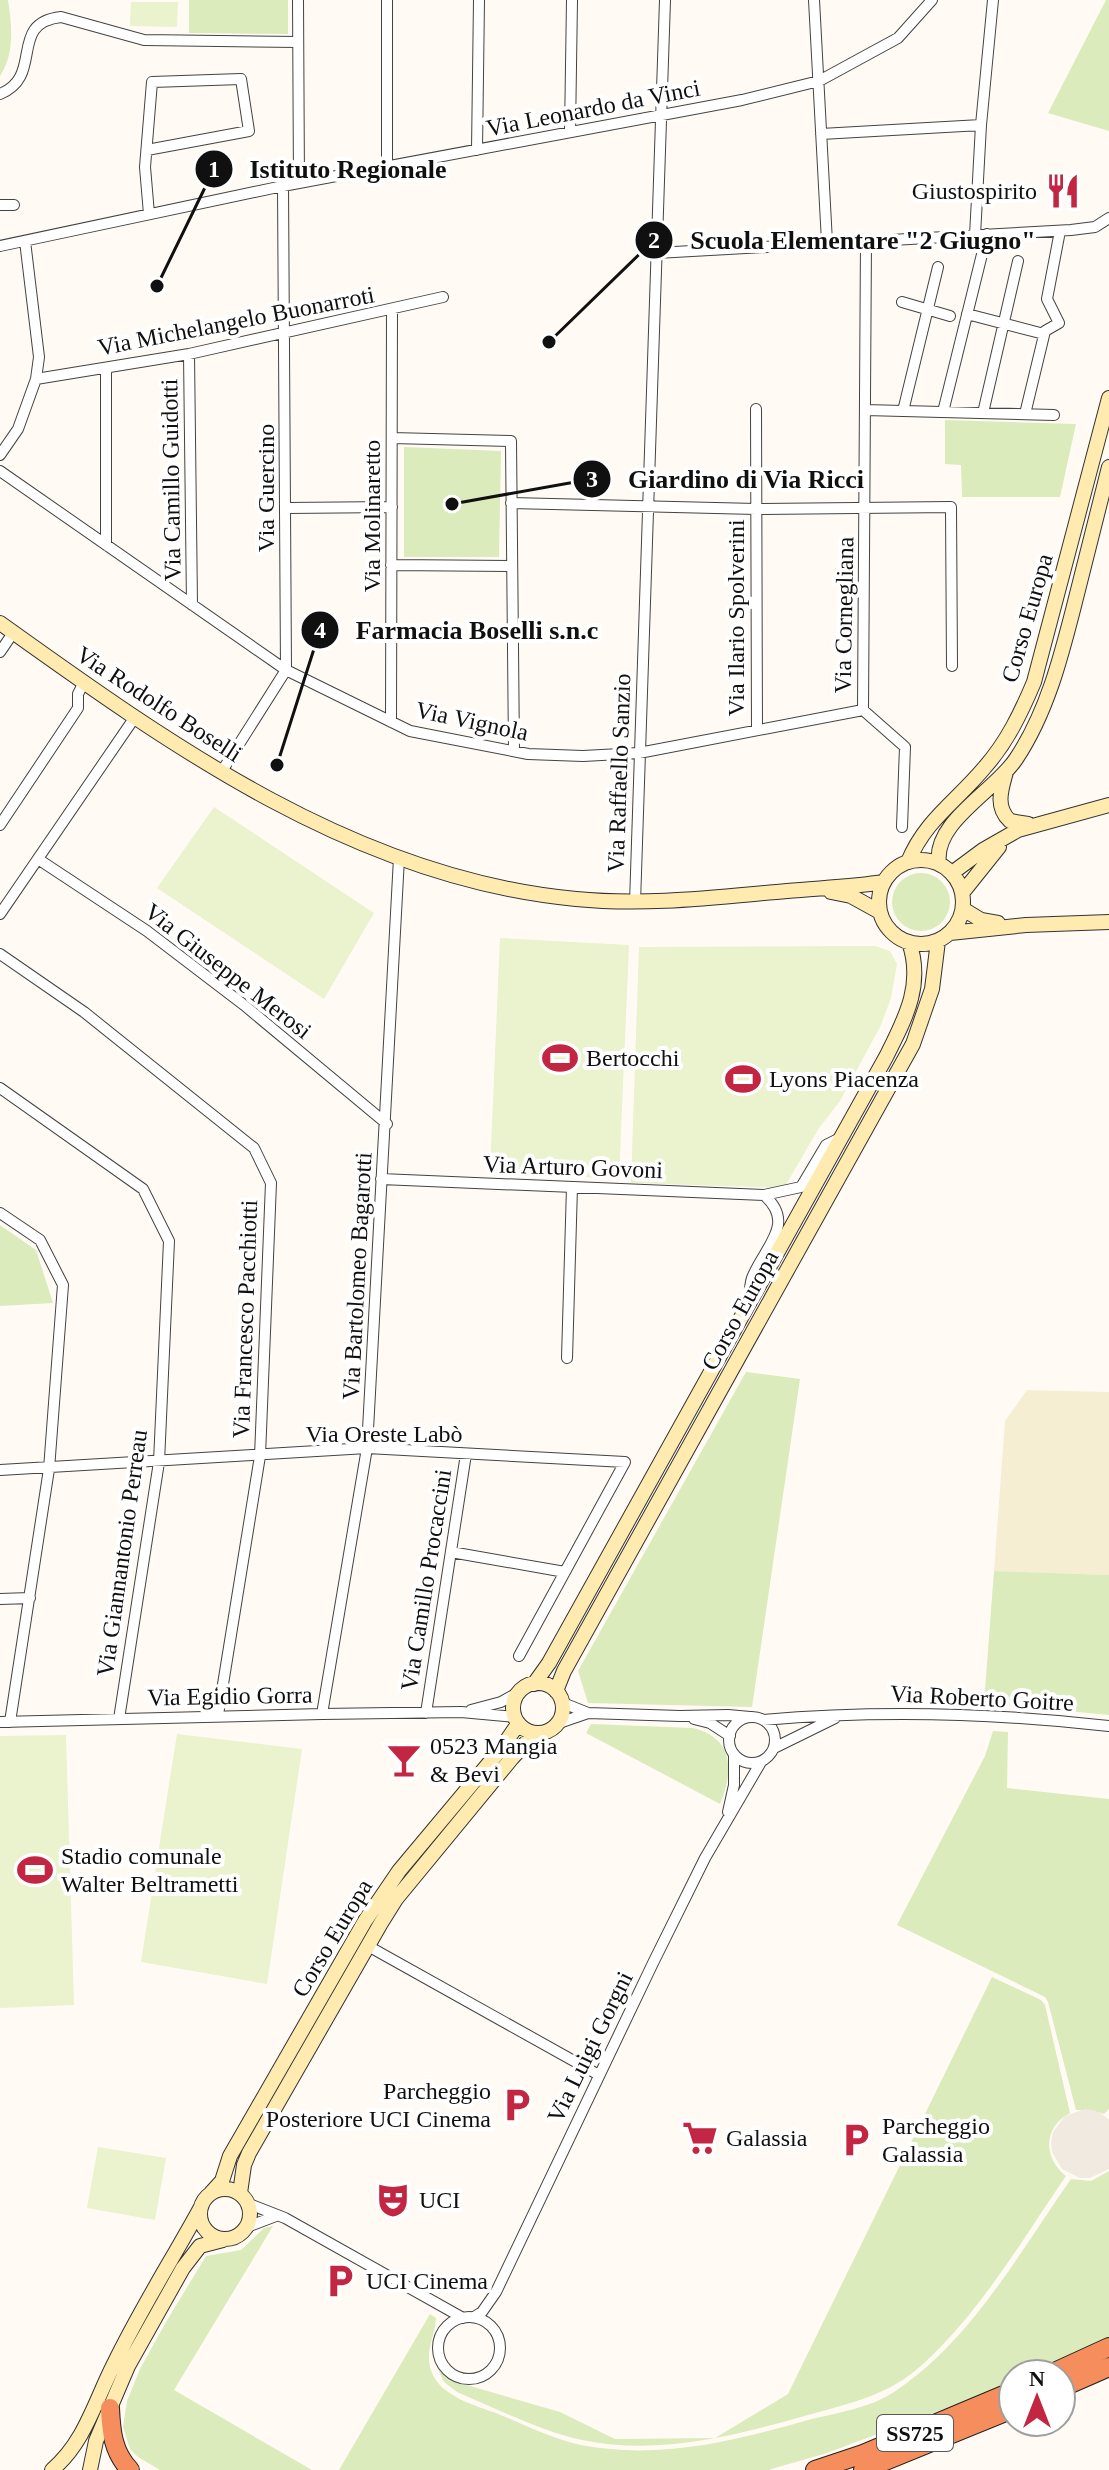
<svg xmlns="http://www.w3.org/2000/svg" width="1109" height="2470" viewBox="0 0 1109 2470" font-family="'Times New Roman',serif">
<rect width="100%" height="100%" fill="#fffbf4"/>
<path fill="#f6eed3" d="M 1027,1390 L 1109,1392 L 1109,1575 L 994,1571 L 1005,1421 Z"/>
<path fill="#dbebbc" d="M 0,0 L 8,0 C 12,26 15,53 0,76 Z
M 189,0 L 288,0 L 288,34 L 189,33 Z
M 1106,0 L 1109,0 L 1109,131 L 1048,113 Z
M 945,420 L 1076,424 L 1060,497 L 962,497 L 961,465 L 945,464 Z
M 404,447 L 501,451 L 499,557 L 404,557 Z
M892 902a29 29 0 1 1 58 0a29 29 0 1 1-58 0Z
M 0,1225 L 36,1250 L 53,1303 L 0,1306 Z
M 746,1372 L 800,1379 L 752,1707 L 588,1703 L 578,1671 Z
M 994,1571 L 1109,1575 L 1109,1715 L 984,1703 Z
M 591,1724 L 693,1728 C 734,1738 734,1771 720,1804 L 586,1733 Z
M 993,1731 L 1008,1732 L 1007,1788 L 1109,1799 L 1109,2109 L 1104,2114 L 1090,2110 L 1076,2110 L 1048,2002 L 1045,1997 L 897,1925 L 985,1756 Z
M 992,1977 L 1041,2000 L 1045,2005 L 1070,2113 C 1043,2127 1043,2158 1066,2176 C 1022,2240 981,2311 923,2364 C 890,2395 851,2403 808,2415 C 734,2436 659,2456 582,2440 C 543,2432 495,2408 457,2392 L 444,2382 L 434,2361 L 443,2374 L 453,2381 L 560,2412 L 615,2439 L 715,2438 L 788,2394 Z
M 1109,2171 L 1109,2339 L 1034,2374 L 1013,2374 L 1013,2383 L 827,2453 L 768,2470 L 339,2470 L 430,2314 L 436,2318 C 435,2339 422,2354 434,2377 C 445,2397 476,2406 496,2413 C 523,2424 552,2439 581,2445 C 659,2460 734,2441 808,2420 C 836,2413 870,2408 894,2392 C 971,2341 1019,2253 1071,2179 L 1091,2181 Z
M 273,2226 L 174,2390 L 312,2470 L 160,2470 L 138,2457 L 130,2449 L 123,2427 L 127,2401 L 140,2369 L 166,2322 L 206,2256 L 241,2250 L 264,2228 Z"/>
<path fill="#eaf2ce" d="M 131,2 L 178,2 L 177,27 L 130,26 Z
M 214,807 L 374,913 L 324,999 L 157,888 Z
M 500,938 L 629,945 L 619,1179 L 490,1171 Z
M 875,946 L 890,951 L 897,964 L 891,998 L 881,1025 L 840,1101 L 819,1128 L 784,1188 L 631,1183 L 639,947 Z
M 177,1734 L 302,1749 L 267,1984 L 141,1962 Z
M 66,1735 L 74,2005 L 0,2008 L 0,1736 Z
M 98,2147 L 166,2158 L 155,2220 L 87,2208 Z"/>
<path fill="#f1eae1" d="M 1085,2109 L 1096,2111 L 1109,2119 L 1109,2169 L 1090,2178 L 1080,2178 L 1062,2169 L 1052,2152 L 1051,2142 L 1053,2132 L 1065,2116 Z"/>
<g fill="none" stroke-linecap="round" stroke-linejoin="round">
<g stroke="#434343" stroke-width="12">
<path id="street" d="M 298,0 L 299,183
M 387,0 L 387,166
M 814,0 L 827,242
M 0,94 C 45,76 7,23 61,17 L 144,40 L 298,42
M 570,132 L 572,0
M 821,134 L 981,125
M 147,150 L 249,131 L 241,79 L 152,82 L 145,167 L 149,214
M 477,150 L 479,0
M 0,205 L 14,205
M 975,235 L 981,125 L 993,0
M 866,240 L 863,710 L 905,747 L 902,827
M 0,246 L 283,186 L 742,100 L 819,81 L 898,38 L 932,0
M 656,253 L 1071,230 L 1095,227 L 1109,218
M 902,302 L 950,316
M 967,314 L 1044,334
M 189,354 L 192,605
M 106,368 L 106,545
M 36,379 L 189,354 L 443,297
M 756,409 L 757,730
M 865,410 L 1054,415
M 903,411 L 938,267
M 943,412 L 987,234
M 983,413 L 1018,261
M 1025,414 L 1045,331 L 1059,323 L 1047,299 L 1060,231
M 392,438 L 511,441 L 514,751
M 0,455 L 18,429 L 36,379 L 39,357 L 25,241
M 0,471 L 286,670 L 410,731 L 528,754 L 583,756 L 639,753 L 863,710
M 511,503 L 756,509 L 951,507 L 952,666
M 287,508 L 392,507
M 391,565 L 511,566
M 0,652 L 13,633
M 391,722 L 392,310
M 222,771 L 286,670 L 283,186
M 0,825 L 78,708 L 78,694 L 84,682
M 38,859 L 147,931 L 244,1005 L 387,1124
M 635,903 L 665,0
M 0,914 L 135,717
M 0,954 L 84,1012 L 254,1148 L 271,1183 L 260,1456 L 218,1715
M 0,1088 L 143,1189 L 169,1241 L 159,1462 L 119,1719
M 381,1179 L 764,1195 L 801,1187 L 826,1145 L 840,1138
M 0,1213 L 40,1240 L 63,1285 L 49,1469 L 10,1722
M 749,1297 C 750,1291 750,1284 752,1278 C 764,1247 797,1224 764,1195
M 567,1358 L 572,1187
M 0,1470 L 367,1448 L 625,1462 L 519,1656
M 451,1552 L 565,1572
M 0,1599 L 30,1598
M 471,1710 L 501,1702 L 519,1692
M 426,1713 L 466,1454
M 588,1713 L 680,1716 L 728,1715 L 750,1717
M 322,1714 L 367,1448 L 399,858
M729 1740a23 23 0 1 1 46 0a23 23 0 1 1-46 0Z
M 694,1719 L 710,1723 L 730,1736
M 763,1720 C 879,1710 994,1713 1109,1726
M 0,1722 L 322,1714 L 461,1712 L 515,1717
M 559,1723 L 588,1713 L 563,1703
M 774,1748 L 835,1718
M 728,1812 L 734,1785 L 734,1754
M 368,1946 L 599,2075
M 249,2204 L 285,2218 L 463,2318
M 247,2227 L 276,2216
M 474,2317 L 482,2312 L 496,2292 L 653,1963 L 705,1858 L 761,1762
M438 2348a31 31 0 1 1 62 0a31 31 0 1 1-62 0Z"/>
</g>
<g stroke="#323232" stroke-width="16">
<path id="secondary" d="M 0,623 C 173,747 358,879 576,899 C 647,906 717,897 787,891 C 819,888 852,887 884,882
M 1006,772 C 1001,790 995,807 1010,821 L 1028,824
M879 902a42 42 0 1 1 84 0a42 42 0 1 1-84 0Z
M 908,862 C 925,820 957,801 985,767 C 1007,742 1021,713 1034,682 L 1109,398
M 939,863 C 933,822 995,791 1016,759 C 1048,711 1062,653 1076,598 C 1087,554 1098,510 1109,467
M 952,873 L 983,850 L 1018,830 L 1109,805
M 831,892 L 851,896 L 880,912
M 963,892 L 999,847
M 963,909 L 981,920 L 998,923
M 950,933 L 1026,925 L 1109,922
M513 1708a25 25 0 1 1 50 0a25 25 0 1 1-50 0Z
M 534,1684 L 549,1663 L 886,1057 C 905,1019 924,985 909,942
M 556,1691 L 564,1671 L 913,1044 L 932,989 L 938,941
M200 2214a25 25 0 1 1 50 0a25 25 0 1 1-50 0Z
M 211,2193 L 222,2181 L 230,2156 L 365,1921 L 399,1871 L 501,1749 L 518,1724
M 240,2193 L 244,2165 L 249,2153 L 381,1923 L 396,1899 L 512,1758 L 535,1733
M 52,2470 C 85,2442 95,2401 114,2364 C 140,2310 172,2260 201,2207
M 90,2470 L 96,2441 L 128,2366 L 183,2268 L 200,2246 L 223,2240"/>
</g>
<g stroke="#212121" stroke-width="20">
<path id="highway" d="M 1050,2374 L 1109,2347
M 1061,2388 L 1109,2367
M 110,2408 C 111,2432 113,2452 130,2470
M 815,2470 L 863,2454 L 1013,2391
M 863,2470 L 1013,2409"/>
</g>
<use href="#street" stroke="#fff" stroke-width="10"/>
<use href="#secondary" stroke="#ffebaf" stroke-width="14"/>
<use href="#highway" stroke="#f58d5c" stroke-width="18"/>
</g>
<defs>
<g id="restaurant-bare" transform="scale(2.76)"><path d="M-5-6h1v4h1v-4h1v4h1v-4h1v5L-1.5 .5V6h-2V.5L-5-1ZM5-6V6H3V1.5H1.5Q1.5-4 5-6Z" fill="#c32643" stroke="#fff" stroke-width="2.5" paint-order="stroke"/></g>
<g id="stadium-bare" transform="scale(2.76)"><path d="M0-5a6.5 5 0 1 0 0 10a6.5 5 0 1 0 0-10ZM-3.5-1.8h7v3.6h-7Z" fill="#c32643" stroke="#fff" stroke-width="2.5" paint-order="stroke"/></g>
<g id="bar-bare" transform="scale(2.76)"><path d="M-6-5H6L.8 .8V4.5H3.5V6h-7V4.5H-.8V.8Z" fill="#c32643" stroke="#fff" stroke-width="2.5" paint-order="stroke"/></g>
<g id="parking-bare" transform="scale(2.76)"><path d="M-3.5-5.5H1a3.5 3.5 0 0 1 0 7H-1V5.5H-3.5ZM-1-3.4V-.6H.8a1.4 1.4 0 0 0 0-2.8Z" fill="#c32643" stroke="#fff" stroke-width="2.5" paint-order="stroke"/></g>
<g id="supermarket-bare" transform="scale(2.76)"><path d="M-6-5.5h2.5l.6 2H6L4.5 2H-2.5L-4.4-4H-6ZM-1.5 3.2a1.3 1.3 0 1 0 .1 0ZM3 3.2a1.3 1.3 0 1 0 .1 0Z" fill="#c32643" stroke="#fff" stroke-width="2.5" paint-order="stroke"/></g>
<g id="theatre-bare" transform="scale(2.76)"><path d="M-5-5.5Q0-4 5-5.5V0Q5 5 0 6Q-5 5-5 0ZM-3.3-2.5H-1v1.5H-3.3ZM1-2.5H3.3v1.5H1ZM-2.8 1Q0 5.5 2.8 1Z" fill="#c32643" stroke="#fff" stroke-width="2.5" paint-order="stroke"/></g>
</defs>
<g fill-rule="evenodd">
<use href="#restaurant-bare" x="1063" y="191"/>
<use href="#stadium-bare" x="560" y="1058"/>
<use href="#stadium-bare" x="743" y="1079"/>
<use href="#bar-bare" x="404" y="1760"/>
<use href="#stadium-bare" x="35" y="1870"/>
<use href="#parking-bare" x="517" y="2105"/>
<use href="#supermarket-bare" x="700" y="2138"/>
<use href="#parking-bare" x="856" y="2140"/>
<use href="#theatre-bare" x="393" y="2200"/>
<use href="#parking-bare" x="340" y="2281"/>
</g>
<g text-anchor="middle" stroke-width="8" stroke-linejoin="round" paint-order="stroke">
<rect fill="#fff" stroke="#585858" stroke-width="2" x="877" y="2415" width="76" height="36" rx="6"/>
<g font-size="22" font-weight="bold" fill="#101010">
<text x="915" y="2441">SS725</text>
</g>
<g font-size="24" fill="#101010" stroke="#fff">
<text transform="translate(593 108) rotate(-11)" y="8">Via Leonardo da Vinci</text>
<text transform="translate(236 321) rotate(-11)" y="8">Via Michelangelo Buonarroti</text>
<text transform="translate(171 480) rotate(-91)" y="8">Via Camillo Guidotti</text>
<text transform="translate(266 488) rotate(-90)" y="8">Via Guercino</text>
<text transform="translate(372 516) rotate(-90)" y="8">Via Molinaretto</text>
<text transform="translate(844 615) rotate(-89)" y="8">Via Cornegliana</text>
<text transform="translate(736 618) rotate(-90)" y="8">Via Ilario Spolverini</text>
<text transform="translate(1027 618) rotate(-74)" y="8">Corso Europa</text>
<text transform="translate(159 704) rotate(33)" y="8">Via Rodolfo Boselli</text>
<text transform="translate(472 721) rotate(12)" y="8">Via Vignola</text>
<text transform="translate(619 773) rotate(-88)" y="8">Via Raffaello Sanzio</text>
<text transform="translate(228 971) rotate(38)" y="8">Via Giuseppe Merosi</text>
<text transform="translate(573 1167) rotate(2)" y="8">Via Arturo Govoni</text>
<text transform="translate(357 1276) rotate(-87)" y="8">Via Bartolomeo Bagarotti</text>
<text transform="translate(740 1310) rotate(-61)" y="8">Corso Europa</text>
<text transform="translate(245 1319) rotate(-88)" y="8">Via Francesco Pacchiotti</text>
<text x="384" y="1442">Via Oreste Labò</text>
<text transform="translate(122 1553) rotate(-82)" y="8">Via Giannantonio Perreau</text>
<text transform="translate(426 1580) rotate(-81)" y="8">Via Camillo Procaccini</text>
<text transform="translate(230 1696) rotate(-1)" y="8">Via Egidio Gorra</text>
<text transform="translate(982 1698) rotate(3)" y="8">Via Roberto Goitre</text>
<text transform="translate(332 1938) rotate(-59)" y="8">Corso Europa</text>
<text transform="translate(590 2047) rotate(-64)" y="8">Via Luigi Gorgni</text>
</g>
<g font-size="24" fill="#101010" stroke="#fff" text-anchor="start">
<text x="1037" y="199" text-anchor="end">Giustospirito</text>
<text x="586" y="1066">Bertocchi</text>
<text x="769" y="1087">Lyons Piacenza</text>
<text x="430" y="1754">0523 Mangia<tspan x="430" dy="28">&amp; Bevi</tspan></text>
<text x="61" y="1864">Stadio comunale<tspan x="61" dy="28">Walter Beltrametti</tspan></text>
<text x="491" y="2099" text-anchor="end">Parcheggio<tspan x="491" dy="28">Posteriore UCI Cinema</tspan></text>
<text x="882" y="2134">Parcheggio<tspan x="882" dy="28">Galassia</tspan></text>
<text x="726" y="2146">Galassia</text>
<text x="419" y="2208">UCI</text>
<text x="366" y="2289">UCI Cinema</text>
</g>
</g>
<path fill="none" stroke="#101010" stroke-width="3" d="M157 286L214 169M549 342L654 240M452 504L592 479M277 765L320 630"/>
<g fill="#101010" stroke="#fff" stroke-width="3">
<circle cx="157" cy="286" r="8"/>
<circle cx="549" cy="342" r="8"/>
<circle cx="452" cy="504" r="8"/>
<circle cx="277" cy="765" r="8"/>
<circle cx="214" cy="169" r="20"/>
<circle cx="654" cy="240" r="20"/>
<circle cx="592" cy="479" r="20"/>
<circle cx="320" cy="630" r="20"/>
</g>
<g font-size="24" text-anchor="middle" font-weight="bold" fill="#fff">
<text x="214" y="177">1</text>
<text x="654" y="248">2</text>
<text x="592" y="487">3</text>
<text x="320" y="638">4</text>
</g>
<g font-size="26" text-anchor="middle" font-weight="bold" fill="#101010" stroke="#fff" stroke-width="8" stroke-linejoin="round" paint-order="stroke">
<text x="348" y="178">Istituto Regionale</text>
<text x="863" y="249">Scuola Elementare "2 Giugno"</text>
<text x="746" y="488">Giardino di Via Ricci</text>
<text x="477" y="639">Farmacia Boselli s.n.c</text>
</g>
<g transform="translate(1037 2398)"><circle r="38" fill="#ffffff" stroke="#9f9f9f" stroke-width="2"/>
<path d="M0-6L14 30L0 20L-14 30Z" fill="#c32643"/>
<text y="-12" font-size="22" font-weight="bold" text-anchor="middle" fill="#101010">N</text>
</g>
</svg>
